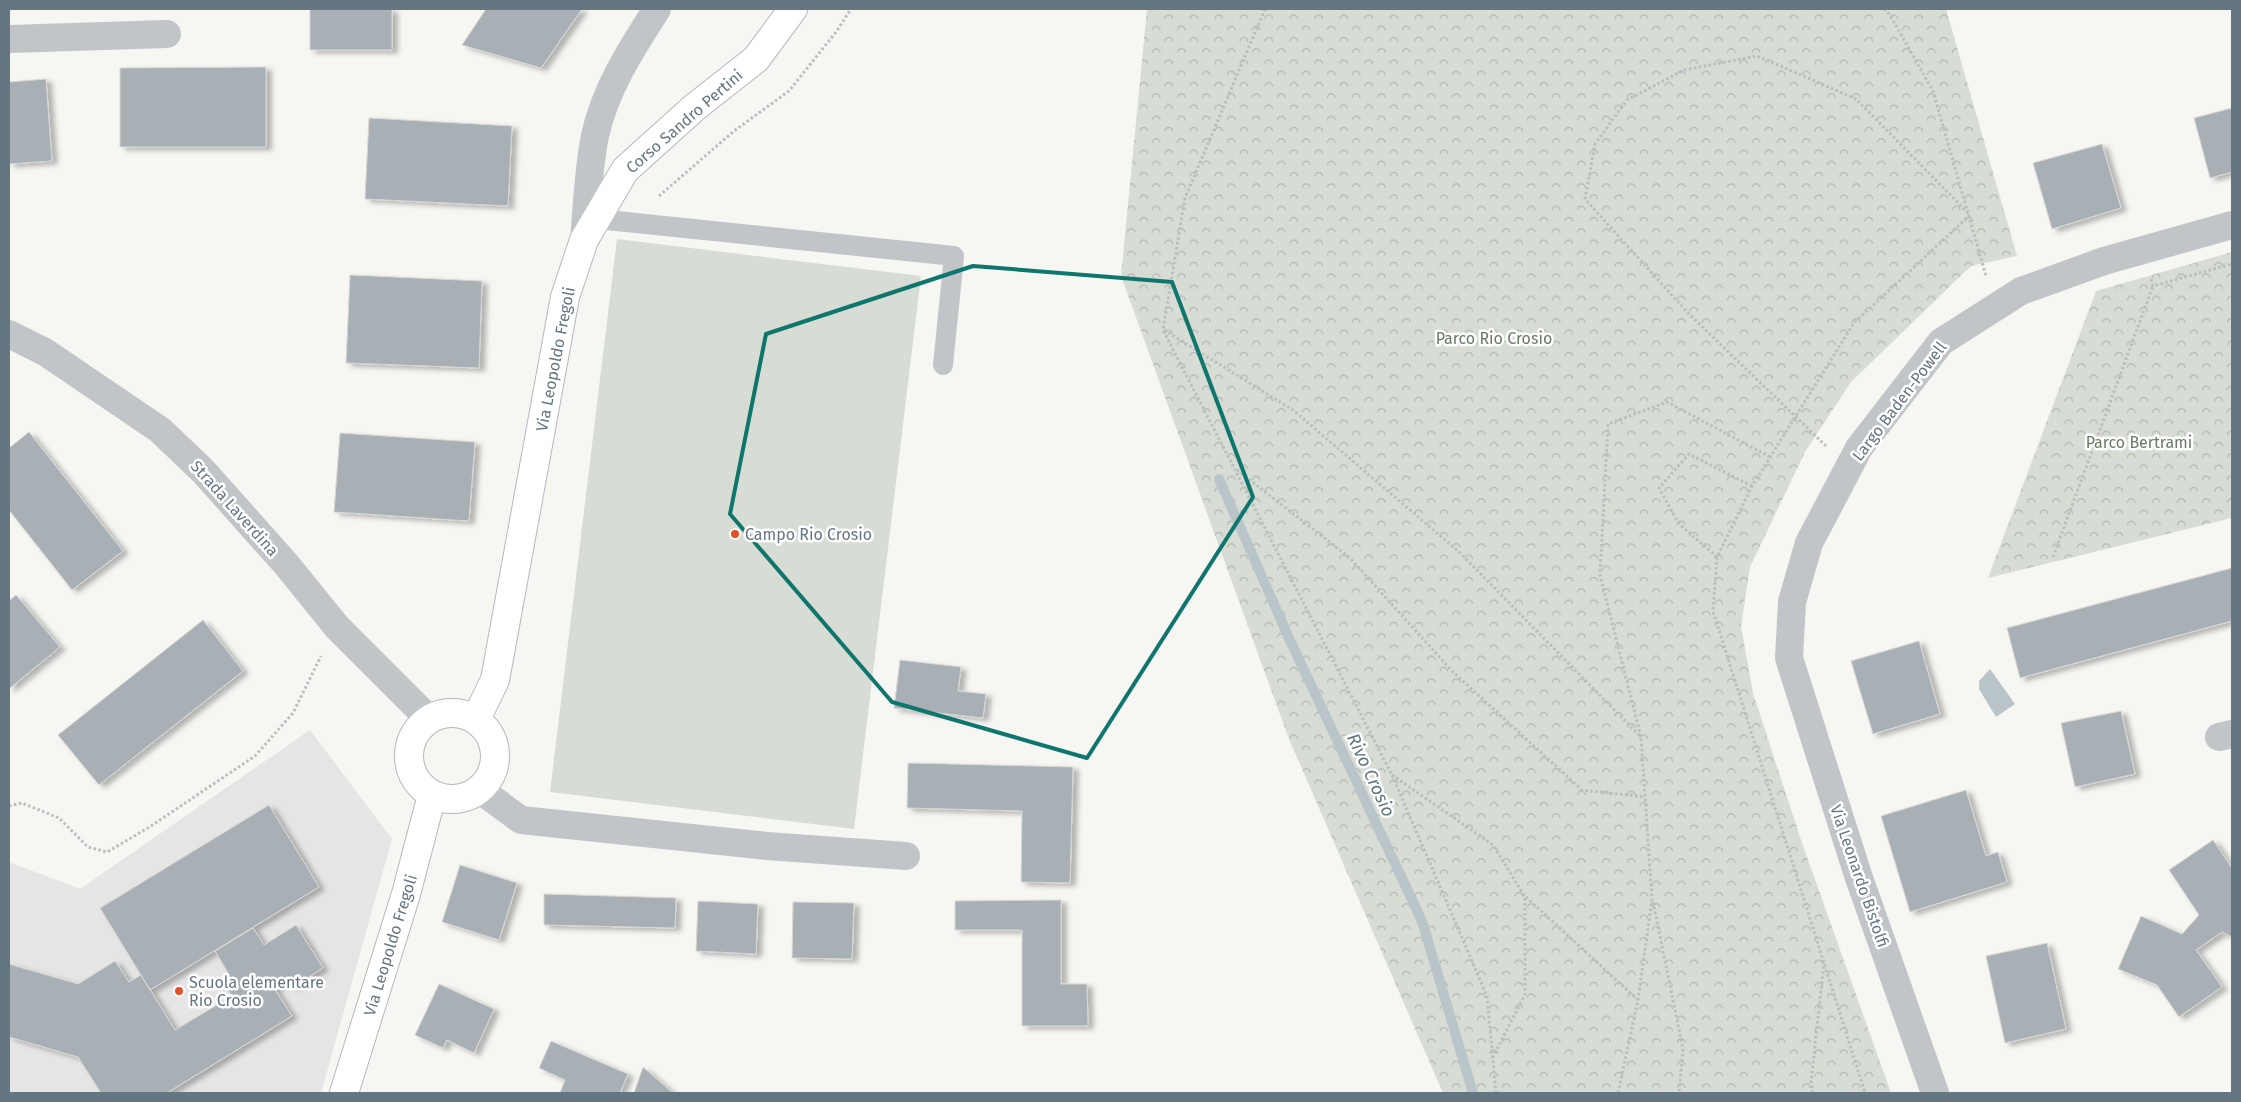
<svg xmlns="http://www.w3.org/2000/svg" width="2241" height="1102" viewBox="0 0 2241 1102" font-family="'Fira Sans',sans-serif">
<defs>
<pattern id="park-crowns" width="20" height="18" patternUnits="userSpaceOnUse" patternTransform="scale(1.25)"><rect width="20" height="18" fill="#d7ddd4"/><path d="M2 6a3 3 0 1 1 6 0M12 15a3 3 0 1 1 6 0" fill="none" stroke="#b2b8b1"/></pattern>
<filter id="shadow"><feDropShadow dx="5.5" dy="3" stdDeviation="2.5" flood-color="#0004"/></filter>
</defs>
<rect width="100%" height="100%" fill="#f6f6f3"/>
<path fill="#e4e5e4" d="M 310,730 L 392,839 L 321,1093 L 9,1093 L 9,862 L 80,889 Z"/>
<path fill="url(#park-crowns)" d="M 1147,9 L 1946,9 L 2017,256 L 1971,266 L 1851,382 L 1805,452 L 1750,567 L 1741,626 L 1753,693 L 1801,840 L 1891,1093 L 1443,1093 L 1289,739 L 1121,276 Z
M 2232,252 L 2232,518 L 1988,578 L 2096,291 Z"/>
<path fill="#d7ddd4" d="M 617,239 L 921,276 L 854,829 L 550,792 Z"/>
<path fill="#b9c5c9" d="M 1990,669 L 2015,704 L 1996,717 L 1979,689 L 1979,681 Z"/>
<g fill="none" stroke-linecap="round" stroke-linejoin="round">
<path stroke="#b9c5c9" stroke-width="10" d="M 1219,479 L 1288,636 L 1422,921 L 1473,1093"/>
</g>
<path fill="#a8b0b5" stroke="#d7d7d5" filter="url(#shadow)" d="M 310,9 L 392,9 L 392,50 L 310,50 Z
M 486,9 L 582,9 L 541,68 L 462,45 Z
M 266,67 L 266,147 L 120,147 L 120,68 Z
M 46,79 L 52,161 L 9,164 L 9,82 Z
M 2232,108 L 2232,172 L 2210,178 L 2194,118 Z
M 369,118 L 512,126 L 508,206 L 365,199 Z
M 2102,144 L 2121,208 L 2052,229 L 2033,163 Z
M 350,275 L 482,281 L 479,368 L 346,363 Z
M 29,432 L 123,551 L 72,590 L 9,510 L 9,448 Z
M 340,433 L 475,442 L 469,521 L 334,512 Z
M 2232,568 L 2232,621 L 2020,678 L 2007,628 Z
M 16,595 L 60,647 L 9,689 L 9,601 Z
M 203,620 L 243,671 L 99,785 L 58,735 Z
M 1919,641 L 1940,714 L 1873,734 L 1851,661 Z
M 900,660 L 961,667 L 958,691 L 986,694 L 983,718 L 894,708 Z
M 2121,711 L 2135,774 L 2075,787 L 2061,723 Z
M 908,763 L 1073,767 L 1070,883 L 1021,882 L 1022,811 L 907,808 Z
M 1966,790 L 1986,856 L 1998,852 L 2007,882 L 1910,912 L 1881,816 Z
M 269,805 L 319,887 L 150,990 L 100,908 Z
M 2213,840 L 2232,868 L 2232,937 L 2222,932 L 2196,950 L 2222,987 L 2179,1017 L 2157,985 L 2118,969 L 2141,916 L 2182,934 L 2199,915 L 2169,870 Z
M 460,865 L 517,883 L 499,940 L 442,922 Z
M 544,894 L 676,898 L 675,928 L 544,925 Z
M 1061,900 L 1061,984 L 1087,984 L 1088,1026 L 1022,1026 L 1022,930 L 955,930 L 955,901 Z
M 698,901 L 758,904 L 756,954 L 696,951 Z
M 793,902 L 854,903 L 852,959 L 792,958 Z
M 296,925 L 323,968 L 293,987 L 288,979 L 274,988 L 292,1016 L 167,1093 L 101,1093 L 78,1057 L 9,1037 L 9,964 L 78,984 L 115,961 L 129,982 L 141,975 L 175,1030 L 232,996 L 222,981 L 230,976 L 215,951 L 253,928 L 264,945 Z
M 2047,943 L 2066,1029 L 2005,1043 L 1986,956 Z
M 439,984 L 494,1009 L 474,1053 L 447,1040 L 443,1048 L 415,1035 Z
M 551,1041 L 628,1074 L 620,1093 L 560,1093 L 565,1080 L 539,1068 Z
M 643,1067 L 673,1093 L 634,1093 Z"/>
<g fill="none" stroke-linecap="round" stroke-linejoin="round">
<g stroke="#b3b9bd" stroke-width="30">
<path id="secondary" d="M409 756a43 43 0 1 1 86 0a43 43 0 1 1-86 0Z
M 476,719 L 495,680 L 565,297 L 584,240 L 625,170 L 695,107 L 756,59 L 793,9
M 344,1093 L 406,894 L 432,795"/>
</g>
<path stroke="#bbbdbf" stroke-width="3" stroke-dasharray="2.5 2.5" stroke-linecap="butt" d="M 1265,9 L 1185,198 L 1163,330 L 1392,775 L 1487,996 L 1496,1093
M 1884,9 L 1890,15 L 1933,91 L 1986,276
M 659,196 L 734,131 L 789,91 L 836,32 L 851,9
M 2151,279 L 2153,286 L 2232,264
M 1164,330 L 1293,410 L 1459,552 L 1640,736
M 1826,446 L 1688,313 L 1585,199 L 1595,144 L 1627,100 L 1684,70 L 1757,56 L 1856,99 L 1970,215 L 1854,323 L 1752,486 L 1717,557 L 1713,611 L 1865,1093
M 1237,470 L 1350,558 L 1452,671 L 1582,790 L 1645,797
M 1717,557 L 1679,524 L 1659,488 L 1689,454 L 1752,486
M 2053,557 L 2153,286
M 1392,775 L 1493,845 L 1525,897 L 1525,994 L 1493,1057
M 9,806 L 22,803 L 59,818 L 88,847 L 107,852 L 148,828 L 255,756 L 293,713 L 321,656
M 1526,897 L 1638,1000
M 1653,902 L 1683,1049 L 1679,1093
M 1618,1093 L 1638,1000 L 1652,899 L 1641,737 L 1600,575 L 1608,424 L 1667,402 L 1770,457
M 1813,1093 L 1811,1082 L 1824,963"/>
<path stroke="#c1c5c8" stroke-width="20" d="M 597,219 L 954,256 L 943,365"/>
<path stroke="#c1c5c8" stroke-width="28" d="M 9,39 L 167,34
M 584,240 C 587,205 588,170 595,136 C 605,89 632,48 657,9
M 9,334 L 45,352 L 160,430 L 203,471 L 286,564 L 337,627 L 429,719
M 2219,737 L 2232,734
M 480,790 L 521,820 L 767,846 L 906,856
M 1935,1093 L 1858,875 L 1789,658 L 1792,602 L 1809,543 L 1859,448 L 1941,342 L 2021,291 L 2104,261 L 2232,225"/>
<use href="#secondary" stroke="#fff" stroke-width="28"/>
</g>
<path fill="none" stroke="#0f766e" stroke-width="4" stroke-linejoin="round" d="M 973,266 L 1172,282 L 1253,497 L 1087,758 L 892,702 L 730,514 L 766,334 Z"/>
<g fill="#df5129" stroke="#fff" stroke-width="2">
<circle cx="735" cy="534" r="5"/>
<circle cx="179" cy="991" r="5"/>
</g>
<g text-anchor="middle" stroke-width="5" stroke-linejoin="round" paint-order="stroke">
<g font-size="16" fill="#657683" stroke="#fff">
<text transform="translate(684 121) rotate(-41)" y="6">Corso Sandro Pertini</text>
<text transform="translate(555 359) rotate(-79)" y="6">Via Leopoldo Fregoli</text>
<text transform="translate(1899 401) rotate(-53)" y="6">Largo Baden-Powell</text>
<text transform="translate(235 508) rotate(48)" y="6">Strada Laverdina</text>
<text transform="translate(1860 876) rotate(71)" y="6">Via Leonardo Bistolfi</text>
<text transform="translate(390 945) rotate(-73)" y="6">Via Leopoldo Fregoli</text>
</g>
<g font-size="16" fill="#697a64" stroke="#fff">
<text x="1494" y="344">Parco Rio Crosio</text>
<text x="2139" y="448">Parco Bertrami</text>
</g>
<g font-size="16" fill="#657683" stroke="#fff" text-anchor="start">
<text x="745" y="540">Campo Rio Crosio</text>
<text x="189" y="988">Scuola elementare<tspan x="189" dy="18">Rio Crosio</tspan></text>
</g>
<g font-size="18" font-style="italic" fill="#61787f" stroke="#fff">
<text transform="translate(1371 775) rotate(65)" y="6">Rivo Crosio</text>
</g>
</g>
<rect width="2241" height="1102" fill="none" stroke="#657683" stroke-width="20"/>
</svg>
